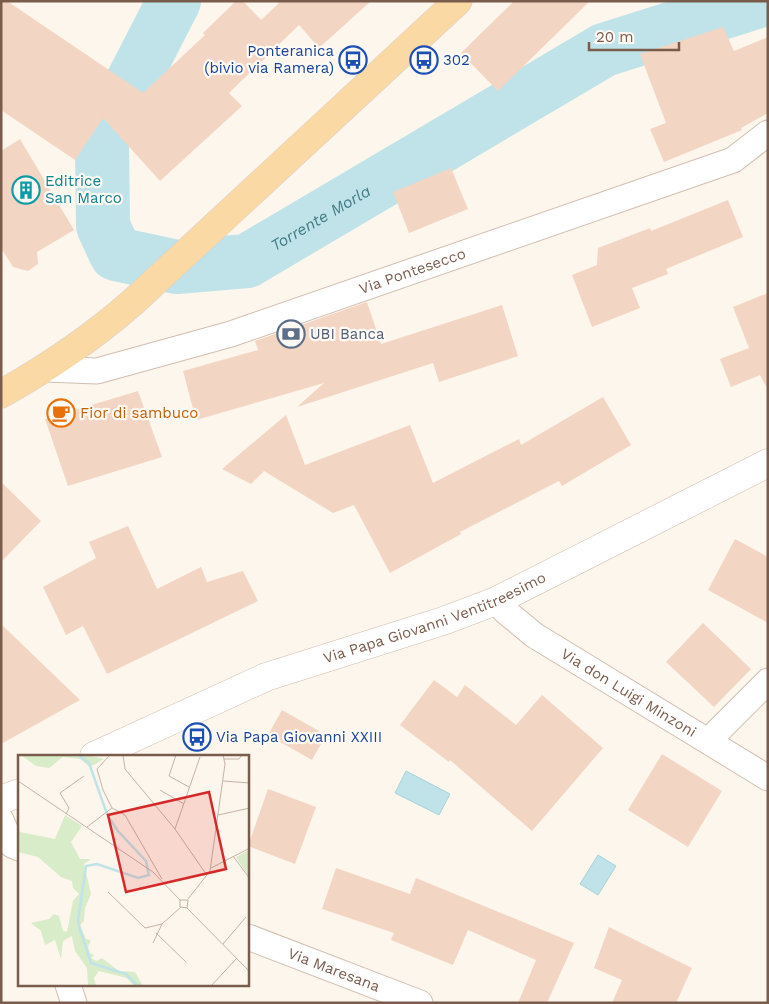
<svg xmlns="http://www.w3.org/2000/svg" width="769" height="1004" viewBox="0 0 769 1004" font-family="'Work Sans',sans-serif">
<rect width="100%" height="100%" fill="#fdf6ec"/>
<path fill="#bfe3e8" stroke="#a5d3da" d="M 406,771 L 450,794 L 439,815 L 395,793 Z
M 598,855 L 616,866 L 598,895 L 580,884 Z"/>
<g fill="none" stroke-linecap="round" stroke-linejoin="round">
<path stroke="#bfe3e8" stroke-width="54" id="s1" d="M 174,1 L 102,141 L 103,226 L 116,254 L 177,267 L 247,261 L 604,50 L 759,1"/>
</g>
<path fill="#f3d5c3" d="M 1,1 L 7,1 L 143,93 L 205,35 L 203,33 L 236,1 L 243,1 L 261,20 L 279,3 L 277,1 L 371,1 L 319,48 L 299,25 L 229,93 L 242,106 L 160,181 L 103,118 L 75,160 L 1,110 Z
M 514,1 L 590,1 L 498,91 L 461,53 Z
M 723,27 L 734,51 L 768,37 L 768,113 L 741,128 L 742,130 L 664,162 L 650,129 L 666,123 L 640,54 Z
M 20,139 L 74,230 L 37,252 L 38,264 L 28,271 L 13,267 L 1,248 L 1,151 Z
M 451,168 L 468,209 L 409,233 L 393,192 Z
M 728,200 L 743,237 L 666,269 L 668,274 L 632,288 L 640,308 L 592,327 L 572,275 L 597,265 L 598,248 L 650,228 L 651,231 Z
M 768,293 L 768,390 L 760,375 L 731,387 L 720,359 L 749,348 L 733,307 Z
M 367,302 L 381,344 L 502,305 L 518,356 L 439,382 L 433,363 L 297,407 L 324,383 L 196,420 L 183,371 L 258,350 L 255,341 Z
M 138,391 L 162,457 L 68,486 L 45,419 Z
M 603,397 L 631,445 L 562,486 L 559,481 L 460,532 L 461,534 L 390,573 L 354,505 L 333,513 L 264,471 L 251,484 L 222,469 L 286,415 L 305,465 L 410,425 L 433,483 L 519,439 L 521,445 Z
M 1,482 L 41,521 L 1,562 Z
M 128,526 L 157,589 L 201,567 L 207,582 L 243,571 L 258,601 L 107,674 L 83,626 L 66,635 L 43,587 L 96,558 L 89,542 Z
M 735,539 L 768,557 L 768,623 L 708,590 Z
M 703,623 L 751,669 L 714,707 L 666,662 Z
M 1,624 L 80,700 L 1,744 Z
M 434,680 L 457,697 L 465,685 L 516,725 L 542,695 L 603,748 L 532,831 L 450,760 L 449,762 L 400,725 Z
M 282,710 L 326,735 L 312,760 L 268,735 Z
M 662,754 L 722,791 L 688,847 L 628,810 Z
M 268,789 L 316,807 L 295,864 L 248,846 Z
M 336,868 L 410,894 L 416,878 L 574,943 L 547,1003 L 518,1003 L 536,960 L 468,930 L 453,965 L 391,940 L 394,933 L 322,909 Z
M 609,927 L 692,968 L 676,1003 L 612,1003 L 622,980 L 594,968 Z"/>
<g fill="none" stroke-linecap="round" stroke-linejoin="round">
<g stroke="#d1beb0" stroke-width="27">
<g id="minor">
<path id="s2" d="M 46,369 L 97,371 L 231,334 L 733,160 L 768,133"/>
<path id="s3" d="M 496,601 L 505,611 L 534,635 L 768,778"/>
<path d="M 708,741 L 768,681"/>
<path d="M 1,820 L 12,845 L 19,848"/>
<path id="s4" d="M 248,937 L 420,1003"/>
<path d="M 68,985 L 74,1003"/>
</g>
</g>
<g stroke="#d1beb0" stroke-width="29">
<g id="tertiary">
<path id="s5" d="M 94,756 L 266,677 L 443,621 L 496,601 L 768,463"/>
<path d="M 1,800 L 19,793"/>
</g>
</g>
<g stroke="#dad1cd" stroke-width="29">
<path id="primary" d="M 1,394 C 49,367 92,338 133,302 L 458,1"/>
</g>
<use href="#minor" stroke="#fff" stroke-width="25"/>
<use href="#tertiary" stroke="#fff" stroke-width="28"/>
<use href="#primary" stroke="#fbd9a5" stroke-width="28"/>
</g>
<defs>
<g id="bus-ring" transform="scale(1.4375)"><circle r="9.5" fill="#fffaf3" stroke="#1a4fb4" stroke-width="1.5"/><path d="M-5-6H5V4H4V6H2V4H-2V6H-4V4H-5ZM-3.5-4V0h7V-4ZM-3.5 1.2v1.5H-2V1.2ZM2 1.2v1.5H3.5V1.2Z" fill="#1a4fb4"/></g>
<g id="building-ring" transform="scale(1.4375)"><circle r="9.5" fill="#fffaf3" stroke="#0f9aa8" stroke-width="1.5"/><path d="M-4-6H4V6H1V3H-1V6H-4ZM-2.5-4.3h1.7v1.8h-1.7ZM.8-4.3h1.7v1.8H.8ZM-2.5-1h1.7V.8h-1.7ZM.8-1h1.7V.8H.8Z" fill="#0f9aa8"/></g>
<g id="bank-ring" transform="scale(1.4375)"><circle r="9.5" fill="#fffaf3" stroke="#5c6f8a" stroke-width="1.5"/><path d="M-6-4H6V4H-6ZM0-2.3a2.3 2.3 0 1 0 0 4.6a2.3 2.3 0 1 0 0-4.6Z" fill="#5c6f8a"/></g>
<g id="cafe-ring" transform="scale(1.4375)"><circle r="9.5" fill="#fffaf3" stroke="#e8710a" stroke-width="1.5"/><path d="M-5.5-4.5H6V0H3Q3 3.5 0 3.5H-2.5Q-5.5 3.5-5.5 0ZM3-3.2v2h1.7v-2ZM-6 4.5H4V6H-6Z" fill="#e8710a"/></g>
</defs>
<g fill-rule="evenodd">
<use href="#bus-ring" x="353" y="60"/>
<use href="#bus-ring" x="424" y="60"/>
<use href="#building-ring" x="26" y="190"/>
<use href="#bank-ring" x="291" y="334"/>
<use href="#cafe-ring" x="61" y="413"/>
<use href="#bus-ring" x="197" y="737"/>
</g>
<g text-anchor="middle" stroke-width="4.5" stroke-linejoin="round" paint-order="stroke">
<g font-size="15" fill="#164399" stroke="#fffaf3" text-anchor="start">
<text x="334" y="56" text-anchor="end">Ponteranica<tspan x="334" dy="17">(bivio via Ramera)</tspan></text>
<text x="443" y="65">302</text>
<text x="216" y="742">Via Papa Giovanni XXIII</text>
</g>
<g font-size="15" fill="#0d838f" stroke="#fffaf3" text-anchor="start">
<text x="45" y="186">Editrice<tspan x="45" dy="17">San Marco</tspan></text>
</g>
<g font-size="15" fill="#7a5c4d" stroke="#fffaf3">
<text dy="5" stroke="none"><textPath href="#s2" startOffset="382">Via Pontesecco</textPath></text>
<text dy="5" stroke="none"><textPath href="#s5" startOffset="368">Via Papa Giovanni Ventitreesimo</textPath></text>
<text dy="5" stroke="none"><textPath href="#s3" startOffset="162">Via don Luigi Minzoni</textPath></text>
<text dy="5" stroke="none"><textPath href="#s4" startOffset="92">Via Maresana</textPath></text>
</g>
<g font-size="15" fill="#4e5e75" stroke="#fffaf3" text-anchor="start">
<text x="310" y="339">UBI Banca</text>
</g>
<g font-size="15" fill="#c56008" stroke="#fffaf3" text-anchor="start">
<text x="80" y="418">Fior di sambuco</text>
</g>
<g font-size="16" font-style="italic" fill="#437c86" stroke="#fffaf3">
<text dy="6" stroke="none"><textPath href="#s1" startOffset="491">Torrente Morla</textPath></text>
</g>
</g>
<g transform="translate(18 755)">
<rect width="231" height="231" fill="#fdf6ec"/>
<path d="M 3,0 L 69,0 L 86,4 L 72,12 L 62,4 L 45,2 L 31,13 L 18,11 ZM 47,60 L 64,71 L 53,87 L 62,104 L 73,104 L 66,109 L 73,139 L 67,153 L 66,166 L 62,170 L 68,184 L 73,185 L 70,192 L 72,198 L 76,200 L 73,203 L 78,206 L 84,203 L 101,216 L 117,217 L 125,231 L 116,231 L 109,223 L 81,216 L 76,223 L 78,231 L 70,231 L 69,213 L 57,196 L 54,181 L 45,186 L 43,204 L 37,185 L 27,190 L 23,176 L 13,168 L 31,164 L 36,159 L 41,161 L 45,176 L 49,177 L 55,146 L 61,139 L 55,133 L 54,126 L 43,122 L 20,102 L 0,97 L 0,69 L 2,77 L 37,84 ZM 231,95 L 231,122 L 218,102 Z" fill="#d8ecc9"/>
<path fill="none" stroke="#bfe3e8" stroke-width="2.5" d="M 60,0 L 71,8 L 89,59 L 99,75 L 128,106 L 131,120 L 120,123 L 79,109 L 68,111 L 60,165 L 62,175 L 73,208 L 108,219 L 120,231"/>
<path fill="none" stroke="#c5b3a7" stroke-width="1" d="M 92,0 L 79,14 L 85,35 L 94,53 L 107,60 L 144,124M 105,0 L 107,14 L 157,74 L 188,119M 158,0 L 151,21 L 171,32M 206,4 L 221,4 L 224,0M 0,26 L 135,117 L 162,145M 205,26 L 232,28M 142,35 L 166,49M 48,59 L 51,53 L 42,38 L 66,21M 200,60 L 232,53M 69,72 L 94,53M 157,74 L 182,2M 215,101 L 232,124M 193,113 L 232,93M 90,137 L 127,173 L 144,169M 170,144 L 192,116 L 207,9 L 205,0M 162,145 L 162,152 L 169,153 L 232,217M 162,145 L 170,145 L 169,153M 138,178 L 168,207M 135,188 L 144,169 L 163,152M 205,189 L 228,162M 193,231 L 219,203"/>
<path fill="#d62828" fill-opacity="0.15" stroke="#d62828" stroke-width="2.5" d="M 191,37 L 208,114 L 108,137 L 90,60 Z"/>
<rect width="231" height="231" fill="none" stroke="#7a5c4d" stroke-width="2.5"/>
</g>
<rect width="769" height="1004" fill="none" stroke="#7a5c4d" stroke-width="5"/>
<path d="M589 42v8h90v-8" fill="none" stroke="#7a5c4d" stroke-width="2.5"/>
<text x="596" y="42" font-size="15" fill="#7a5c4d" stroke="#fffaf3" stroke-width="4" paint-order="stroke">20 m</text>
</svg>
